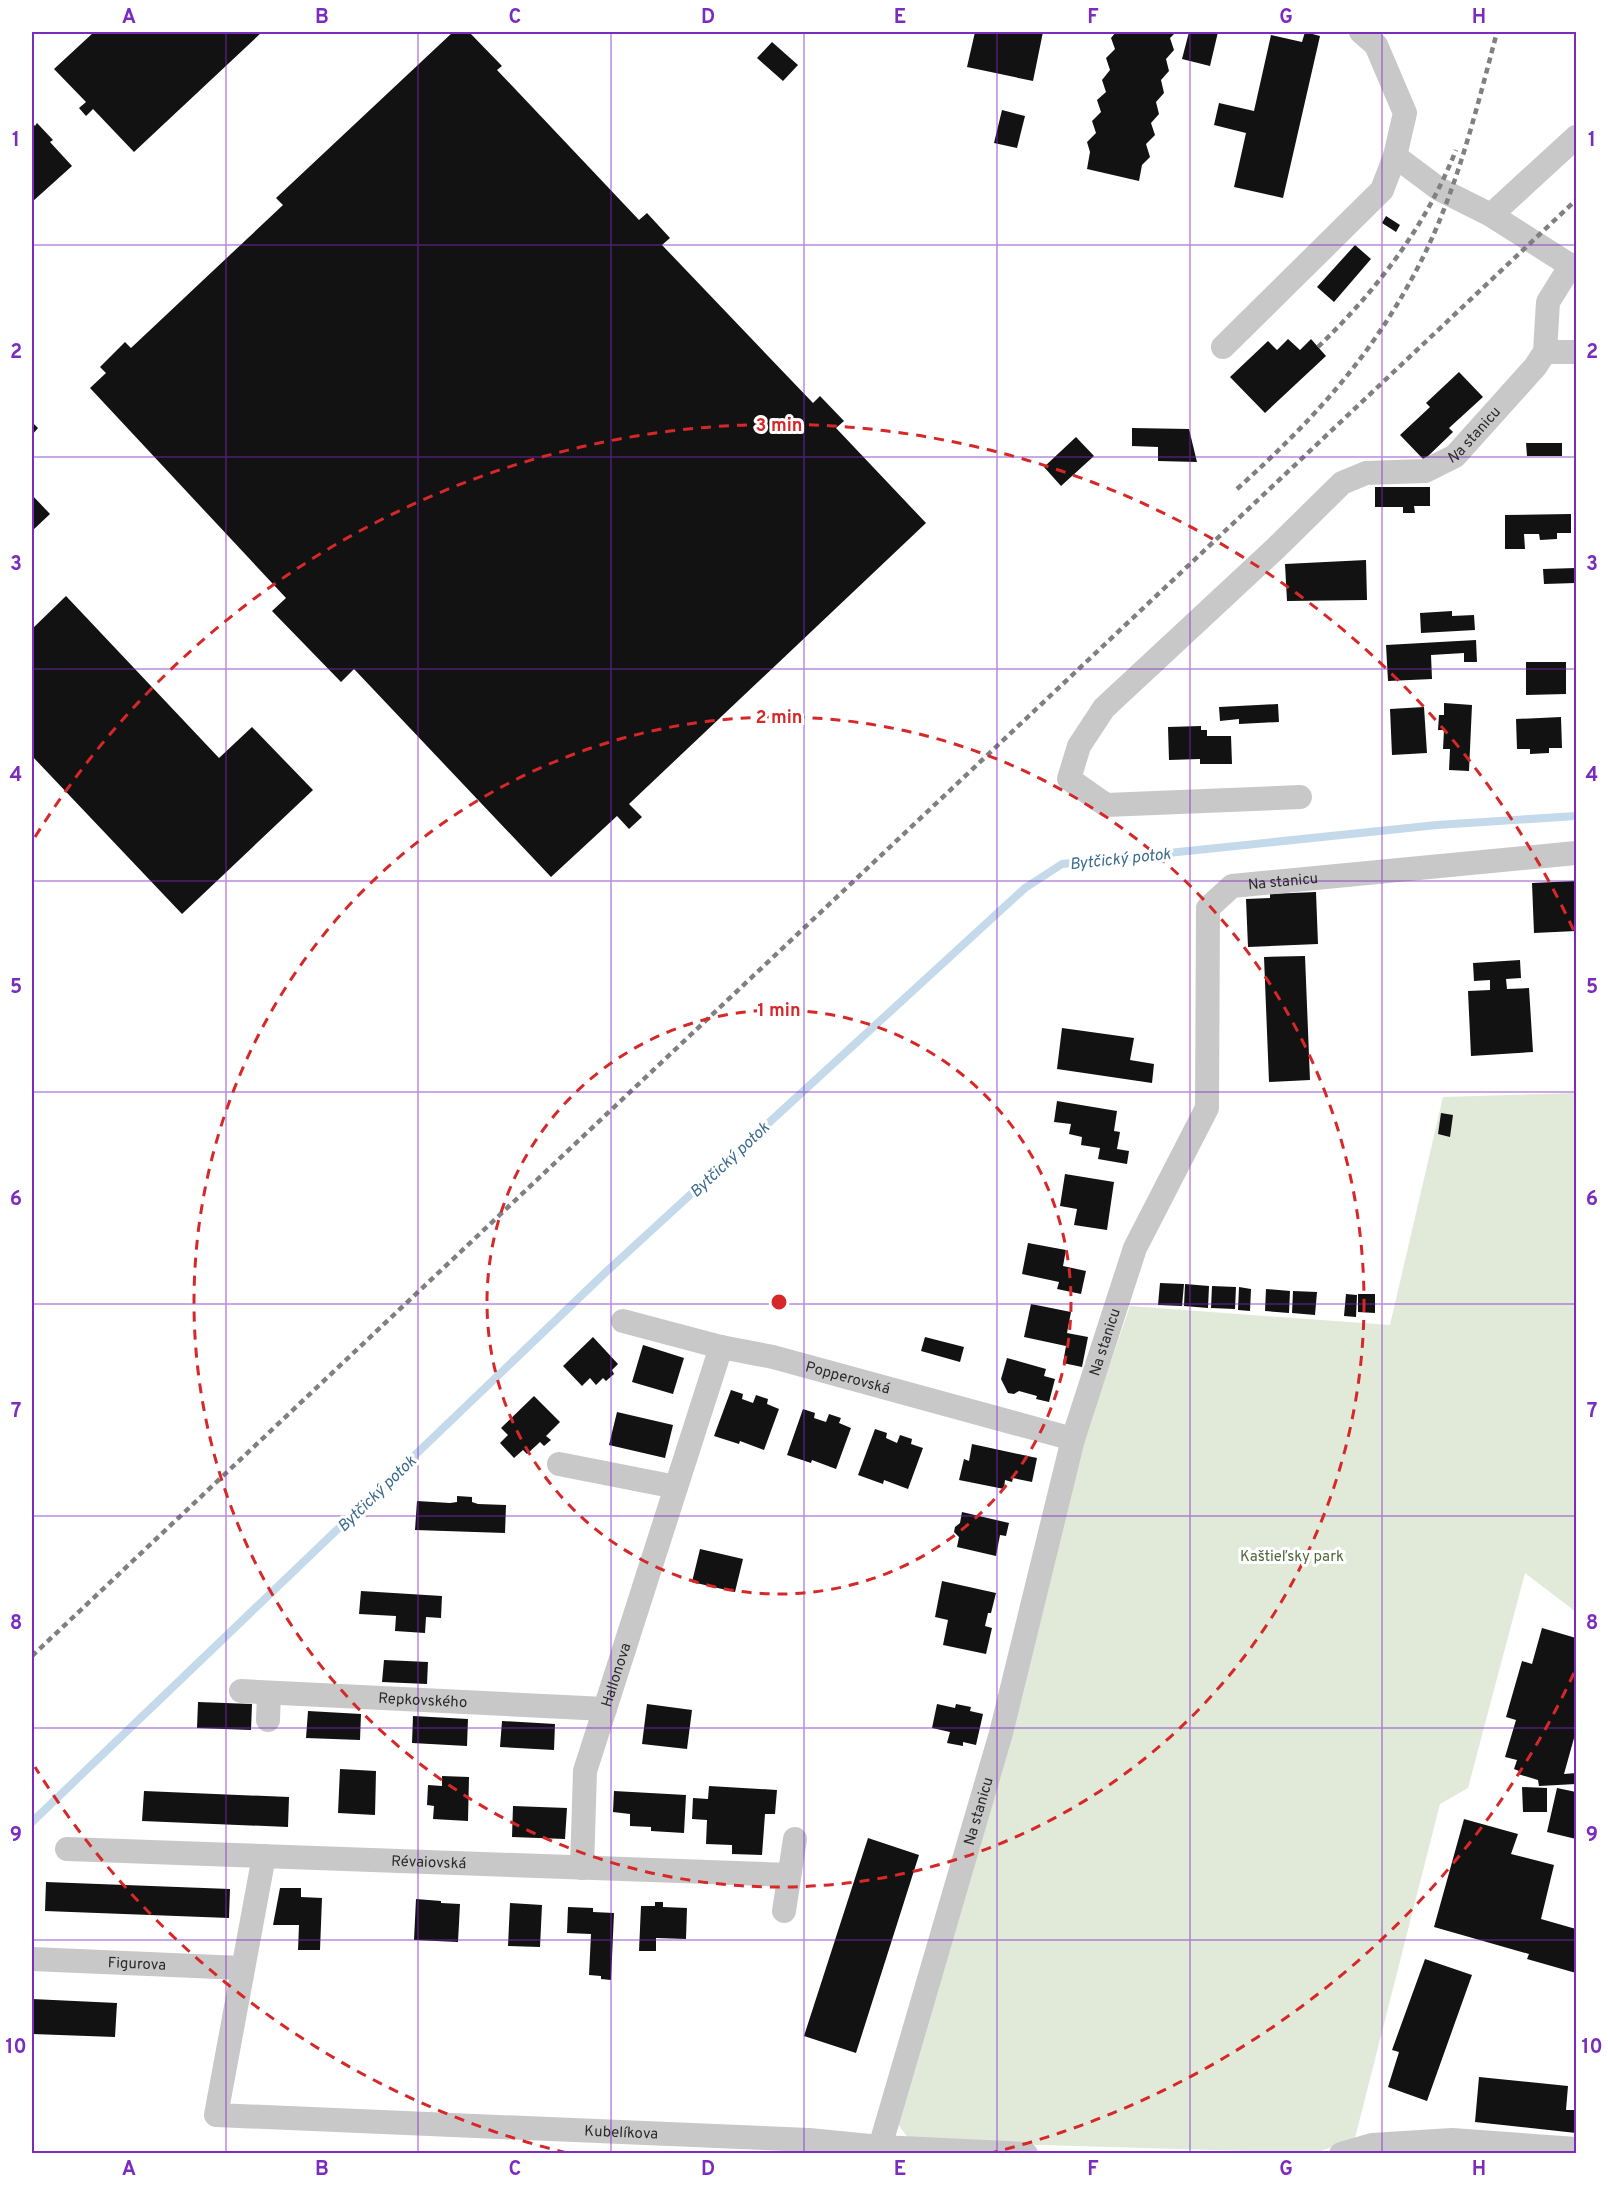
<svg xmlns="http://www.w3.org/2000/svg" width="1608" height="2185" viewBox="0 0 1608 2185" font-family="Overpass,sans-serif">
<rect width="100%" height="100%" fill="#fff"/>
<path fill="#e1ead8" d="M 1576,1093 L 1576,1612 L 1525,1573 L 1468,1788 L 1440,1804 L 1355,2138 L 1316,2153 L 910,2141 L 898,2124 L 1083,1442 L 1130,1306 L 1390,1325 L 1443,1097 Z"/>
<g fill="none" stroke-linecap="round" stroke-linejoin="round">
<path stroke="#c4daea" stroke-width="8" d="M 32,1822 L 606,1272 L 1025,888 L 1062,864 L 1437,825 L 1576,816"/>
</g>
<path fill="#121212" d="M 94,32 L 262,32 L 134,152 L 93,109 L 86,116 L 79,108 L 86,102 L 54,69 Z
M 453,32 L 469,32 L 502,66 L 497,70 L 639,220 L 647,213 L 670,238 L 662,245 L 813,403 L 820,396 L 844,421 L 836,428 L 926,523 L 629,804 L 642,817 L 629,829 L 617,816 L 551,877 L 354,669 L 341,682 L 272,611 L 286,598 L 90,388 L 106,373 L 100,367 L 125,342 L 131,348 L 283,205 L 276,198 Z
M 975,32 L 1043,32 L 1033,81 L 967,67 Z
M 1116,32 L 1176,32 L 1170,38 L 1174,50 L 1166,59 L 1169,71 L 1161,80 L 1164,93 L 1156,102 L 1159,114 L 1151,123 L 1155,135 L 1146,144 L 1150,157 L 1142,165 L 1139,181 L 1087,169 L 1090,152 L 1087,142 L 1096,133 L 1092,121 L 1101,112 L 1097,100 L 1106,92 L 1102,80 L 1110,70 L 1106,58 L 1115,49 L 1111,38 Z
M 1189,32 L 1218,32 L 1210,66 L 1182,59 Z
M 1305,32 L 1320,36 L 1283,198 L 1234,187 L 1246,133 L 1214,125 L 1219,103 L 1254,111 L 1271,35 L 1302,42 Z
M 772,42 L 798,65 L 783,81 L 757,58 Z
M 1002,110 L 1025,116 L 1017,148 L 994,143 Z
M 32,122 L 35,126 L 37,123 L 53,140 L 50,142 L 72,166 L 32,202 Z
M 1386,216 L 1400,225 L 1396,232 L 1382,223 Z
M 1355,245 L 1371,259 L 1334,302 L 1317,287 Z
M 1288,339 L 1300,350 L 1311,339 L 1326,356 L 1265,413 L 1230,377 L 1268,341 L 1277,350 Z
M 1459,372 L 1483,397 L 1449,428 L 1453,432 L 1424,460 L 1400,435 L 1430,407 L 1426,403 Z
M 32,422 L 38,428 L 32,435 Z
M 1132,428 L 1189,429 L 1197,462 L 1158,461 L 1158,447 L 1132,446 Z
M 1076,437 L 1094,456 L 1061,486 L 1044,467 Z
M 1526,443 L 1562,443 L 1562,456 L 1527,456 Z
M 1375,487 L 1430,487 L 1430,506 L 1414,506 L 1415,513 L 1403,513 L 1403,507 L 1375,507 Z
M 32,495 L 50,514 L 32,531 Z
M 1571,514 L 1571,533 L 1557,533 L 1557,539 L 1540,540 L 1539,534 L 1524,534 L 1525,549 L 1505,549 L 1505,515 Z
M 1366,560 L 1367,600 L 1287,601 L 1285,564 Z
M 1576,568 L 1576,583 L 1544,584 L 1543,569 Z
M 66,596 L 219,758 L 252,727 L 313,790 L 182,914 L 32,756 L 32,629 Z
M 1452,611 L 1452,616 L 1474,615 L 1475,630 L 1421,633 L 1420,613 Z
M 1476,640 L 1477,662 L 1464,662 L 1464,653 L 1431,655 L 1432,679 L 1388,681 L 1386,645 Z
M 1526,662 L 1566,662 L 1566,694 L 1526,695 Z
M 1444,703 L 1472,705 L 1469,771 L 1449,770 L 1450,749 L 1443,749 L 1444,730 L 1438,730 L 1439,715 L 1444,715 Z
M 1278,704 L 1279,722 L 1239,724 L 1239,719 L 1220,721 L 1219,707 Z
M 1424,707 L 1427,753 L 1392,755 L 1390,709 Z
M 1561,717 L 1562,748 L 1549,748 L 1549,753 L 1530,754 L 1530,749 L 1517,749 L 1516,719 Z
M 1201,726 L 1201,730 L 1207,730 L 1207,736 L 1231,736 L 1232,764 L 1200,764 L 1200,759 L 1169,760 L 1168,727 Z
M 1576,881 L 1576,931 L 1534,933 L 1532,883 Z
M 1316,892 L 1318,944 L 1248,947 L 1246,899 L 1270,898 L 1270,894 Z
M 1305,956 L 1310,1080 L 1269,1082 L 1264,957 Z
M 1520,960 L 1521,978 L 1506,979 L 1507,989 L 1529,988 L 1533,1052 L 1471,1056 L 1468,991 L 1490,990 L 1490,980 L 1474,981 L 1473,963 Z
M 1062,1028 L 1134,1038 L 1130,1060 L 1154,1064 L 1152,1083 L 1057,1069 Z
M 1057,1101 L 1117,1111 L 1114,1131 L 1120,1132 L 1117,1149 L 1129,1151 L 1127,1164 L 1098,1159 L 1100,1148 L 1081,1145 L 1082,1137 L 1069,1134 L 1071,1124 L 1054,1122 Z
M 1441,1113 L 1453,1115 L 1450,1137 L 1438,1134 Z
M 1065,1174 L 1114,1182 L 1107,1230 L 1074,1225 L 1077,1209 L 1060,1206 Z
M 1028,1243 L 1066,1250 L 1063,1266 L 1086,1271 L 1081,1294 L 1057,1289 L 1059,1282 L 1022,1274 Z
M 1160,1283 L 1184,1284 L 1182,1306 L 1158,1305 Z
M 1185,1284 L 1209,1286 L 1208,1308 L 1184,1306 Z
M 1212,1286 L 1236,1287 L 1235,1309 L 1211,1308 Z
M 1239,1287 L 1251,1289 L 1250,1311 L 1238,1310 Z
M 1266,1289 L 1290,1291 L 1289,1313 L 1265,1311 Z
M 1293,1291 L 1317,1292 L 1315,1315 L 1292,1313 Z
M 1346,1294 L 1357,1295 L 1356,1317 L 1344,1316 Z
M 1358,1294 L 1375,1294 L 1375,1313 L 1358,1312 Z
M 1031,1304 L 1071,1312 L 1067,1333 L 1088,1337 L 1082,1367 L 1063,1363 L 1066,1346 L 1024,1337 Z
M 593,1337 L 618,1364 L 612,1370 L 614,1374 L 606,1381 L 603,1378 L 596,1385 L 590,1378 L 582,1386 L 563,1366 Z
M 925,1337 L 964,1347 L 960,1362 L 921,1351 Z
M 643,1345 L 684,1358 L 673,1394 L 632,1382 Z
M 1007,1358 L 1046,1369 L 1044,1376 L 1055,1379 L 1049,1402 L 1036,1399 L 1037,1396 L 1019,1391 L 1014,1394 L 1008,1393 L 1001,1379 Z
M 731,1390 L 743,1394 L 742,1399 L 753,1403 L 756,1395 L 768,1399 L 767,1404 L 779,1409 L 764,1450 L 740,1441 L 739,1444 L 714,1436 Z
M 534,1396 L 560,1422 L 546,1436 L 551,1440 L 544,1446 L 540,1442 L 527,1454 L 523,1450 L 514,1458 L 500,1443 L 508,1435 L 501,1428 Z
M 803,1409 L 815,1413 L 814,1418 L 826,1422 L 829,1414 L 841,1418 L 839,1423 L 851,1428 L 836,1469 L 812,1460 L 811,1463 L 787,1455 Z
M 617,1412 L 673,1425 L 665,1458 L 609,1445 Z
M 875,1429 L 887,1433 L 886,1438 L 897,1443 L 900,1435 L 912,1439 L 911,1444 L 923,1448 L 908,1489 L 884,1480 L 883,1484 L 858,1475 Z
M 972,1444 L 1037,1458 L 1032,1482 L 1013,1478 L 1012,1482 L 1005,1480 L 1004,1489 L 959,1480 L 964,1459 L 969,1461 Z
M 457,1496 L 472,1497 L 472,1502 L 478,1504 L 506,1505 L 505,1533 L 415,1530 L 417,1501 L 450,1503 L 457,1502 Z
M 962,1512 L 1009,1523 L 1006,1536 L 1000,1535 L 996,1556 L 957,1547 L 959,1537 L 954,1532 L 955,1527 L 960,1523 Z
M 700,1549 L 743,1559 L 735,1592 L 692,1582 Z
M 942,1581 L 996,1593 L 991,1613 L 988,1613 L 985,1626 L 992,1628 L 986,1654 L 943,1645 L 948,1620 L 935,1617 Z
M 361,1591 L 442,1596 L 441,1618 L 426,1617 L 425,1633 L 395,1631 L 396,1616 L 359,1614 Z
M 1542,1628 L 1576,1638 L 1576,1731 L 1564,1774 L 1576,1773 L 1576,1784 L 1539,1786 L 1538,1780 L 1518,1774 L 1519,1771 L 1514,1769 L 1517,1760 L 1505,1757 L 1516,1720 L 1506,1717 L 1522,1661 L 1532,1664 Z
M 384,1660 L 428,1662 L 427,1684 L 382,1682 Z
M 198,1702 L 252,1704 L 251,1730 L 197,1728 Z
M 647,1704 L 692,1710 L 687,1749 L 642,1744 Z
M 937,1704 L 955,1708 L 956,1704 L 971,1707 L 970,1711 L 983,1714 L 976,1745 L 963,1742 L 963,1746 L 947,1743 L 950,1732 L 932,1728 Z
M 308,1711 L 361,1714 L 360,1740 L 306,1738 Z
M 413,1716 L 468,1719 L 467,1746 L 412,1743 Z
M 502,1721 L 555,1724 L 554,1750 L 500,1747 Z
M 340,1769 L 376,1771 L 375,1815 L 338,1813 Z
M 442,1776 L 469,1777 L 468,1821 L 433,1819 L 434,1806 L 427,1805 L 428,1785 L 442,1786 Z
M 709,1786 L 777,1790 L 775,1814 L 765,1814 L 762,1855 L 732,1854 L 732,1845 L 706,1844 L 707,1820 L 692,1819 L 693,1798 L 708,1799 Z
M 1522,1787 L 1547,1788 L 1547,1812 L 1523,1812 Z
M 1557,1788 L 1576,1792 L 1576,1839 L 1547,1832 Z
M 144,1791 L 289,1797 L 288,1827 L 142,1821 Z
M 614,1791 L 686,1795 L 684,1833 L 651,1831 L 651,1827 L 630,1826 L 630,1814 L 613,1812 Z
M 513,1806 L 567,1808 L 565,1839 L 512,1837 Z
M 1464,1819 L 1518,1834 L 1511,1854 L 1554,1865 L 1541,1919 L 1576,1929 L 1576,1973 L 1527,1959 L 1529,1954 L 1434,1927 Z
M 868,1838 L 919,1855 L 856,2053 L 804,2036 Z
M 46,1882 L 230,1889 L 229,1918 L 45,1911 Z
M 280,1888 L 301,1888 L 301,1897 L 322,1898 L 320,1950 L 298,1950 L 299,1925 L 273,1925 Z
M 416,1899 L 441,1901 L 441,1903 L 460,1904 L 458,1942 L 414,1940 Z
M 655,1902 L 663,1902 L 663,1907 L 687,1908 L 686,1939 L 656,1938 L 656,1951 L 639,1951 L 641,1906 L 655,1906 Z
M 510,1903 L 542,1905 L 540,1947 L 508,1946 Z
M 568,1907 L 593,1908 L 593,1912 L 614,1913 L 611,1980 L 601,1979 L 601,1976 L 589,1975 L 591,1934 L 567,1933 Z
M 1425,1959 L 1472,1975 L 1427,2101 L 1388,2087 L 1399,2052 L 1392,2050 Z
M 32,1999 L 117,2003 L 115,2037 L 32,2034 Z
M 1479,2077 L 1568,2086 L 1566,2110 L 1576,2110 L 1576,2133 L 1475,2122 Z"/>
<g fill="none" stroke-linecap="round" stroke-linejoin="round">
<g stroke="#c8c8c8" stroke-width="24">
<path d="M 1395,156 L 1439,189 L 1491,215 L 1576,269"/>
<path d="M 1491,215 L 1576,137"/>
<path d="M 1223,347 L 1382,190 L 1395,156 L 1405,113 L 1376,45 L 1361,32"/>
<path d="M 1545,352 L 1576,352"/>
<path id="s1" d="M 1300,797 L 1106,805 L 1069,779 L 1079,746 L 1104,708 L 1276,548 L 1342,483 L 1366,473 L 1425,471 L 1455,456 L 1535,367 L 1545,352 L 1548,302 L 1571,265"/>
<path id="s2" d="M 623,1321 L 721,1347 L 773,1357 L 1073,1439"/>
<path d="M 559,1464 L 676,1487"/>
<path id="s3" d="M 241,1691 L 605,1709"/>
<path d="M 268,1720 L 269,1693"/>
<path id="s4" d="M 67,1849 L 789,1875"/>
<path id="s5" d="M 264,1856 L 216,2115 L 809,2140 L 880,2147 L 1026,2154"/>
<path id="s6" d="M 582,1868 L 585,1771 L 721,1347"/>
<path d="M 784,1911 L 795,1839"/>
<path id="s7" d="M 32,1959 L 242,1968"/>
<path id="s8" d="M 880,2147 L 1001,1733 L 1073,1439 L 1135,1248 L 1207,1108 L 1208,908 L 1232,886 L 1576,853"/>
<path d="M 1341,2154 L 1372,2145 L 1452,2140 L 1576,2149"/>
</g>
<path stroke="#808080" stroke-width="4.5" stroke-dasharray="6 4.5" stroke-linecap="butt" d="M 1318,347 C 1377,290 1426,226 1456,150
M 1237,489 C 1311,422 1370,359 1417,269 C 1456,195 1476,111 1497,32
M 32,1656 L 1576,200"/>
</g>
<path fill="none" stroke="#7b2cbf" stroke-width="1.5" stroke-opacity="0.55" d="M 226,32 L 226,2154M 418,32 L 418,2154M 611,32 L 611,2154M 804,32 L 804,2154M 997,32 L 997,2154M 1190,32 L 1190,2154M 1382,32 L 1382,2154M 32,245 L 1576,245M 32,457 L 1576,457M 32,669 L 1576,669M 32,881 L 1576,881M 32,1092 L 1576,1092M 32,1304 L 1576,1304M 32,1516 L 1576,1516M 32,1728 L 1576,1728M 32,1940 L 1576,1940"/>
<g fill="none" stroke="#d62828" stroke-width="3" stroke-dasharray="10 8">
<circle cx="779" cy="1302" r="292"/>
<circle cx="779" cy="1302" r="585"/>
<path d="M1574 1673A877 877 0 0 1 991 2153M567 2153A877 877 0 0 1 35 1767M35 837A877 877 0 0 1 1574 931"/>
</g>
<g text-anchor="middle" stroke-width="6" stroke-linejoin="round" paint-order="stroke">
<g font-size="15" fill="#2b2b2b" stroke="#fff">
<text dy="5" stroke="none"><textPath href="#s1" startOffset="794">Na stanicu</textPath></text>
<text dy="5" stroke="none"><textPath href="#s8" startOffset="1376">Na stanicu</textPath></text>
<text dy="5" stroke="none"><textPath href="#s8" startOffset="836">Na stanicu</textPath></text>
<text dy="5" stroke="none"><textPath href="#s2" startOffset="232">Popperovská</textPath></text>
<text dy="5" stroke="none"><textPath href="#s6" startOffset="198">Hallonova</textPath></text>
<text dy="5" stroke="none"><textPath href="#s3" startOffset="182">Repkovského</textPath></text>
<text dy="5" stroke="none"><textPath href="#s8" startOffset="350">Na stanicu</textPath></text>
<text dy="5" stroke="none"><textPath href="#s4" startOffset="362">Révaiovská</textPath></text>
<text dy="5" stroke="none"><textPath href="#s7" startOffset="105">Figurova</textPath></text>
<text dy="5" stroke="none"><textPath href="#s5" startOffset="669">Kubelíkova</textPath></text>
</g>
<g font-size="15" fill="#4d6739" stroke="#fff">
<text x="1292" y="1561">Kaštieľsky park</text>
</g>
<g font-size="16" font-style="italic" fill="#3a6a8d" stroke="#fff">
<text transform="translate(1120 858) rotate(-6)" y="6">Bytčický potok</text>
<text transform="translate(729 1159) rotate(-43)" y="6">Bytčický potok</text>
<text transform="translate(376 1493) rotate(-44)" y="6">Bytčický potok</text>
</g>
</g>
<circle cx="779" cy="1302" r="9" fill="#d62828" stroke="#fff" stroke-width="3"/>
<g font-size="18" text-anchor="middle" font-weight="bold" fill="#d62828" stroke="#fff" stroke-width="6" stroke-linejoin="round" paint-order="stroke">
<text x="779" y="431">3 min</text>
<text x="779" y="723">2 min</text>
<text x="779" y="1016">1 min</text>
</g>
<rect width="1608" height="2185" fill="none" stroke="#ffffff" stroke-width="66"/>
<rect x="33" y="33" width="1542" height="2119" fill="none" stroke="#7b2cbf" stroke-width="2"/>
<g font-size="20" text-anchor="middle" font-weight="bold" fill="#7b2cbf">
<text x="129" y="23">A</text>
<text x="322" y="23">B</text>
<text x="515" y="23">C</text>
<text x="708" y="23">D</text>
<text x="900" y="23">E</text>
<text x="1093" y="23">F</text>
<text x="1286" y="23">G</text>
<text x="1479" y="23">H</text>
<text x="16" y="146">1</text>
<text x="1592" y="146">1</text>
<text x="16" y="358">2</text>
<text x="1592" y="358">2</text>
<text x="16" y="570">3</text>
<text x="1592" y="570">3</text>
<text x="16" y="781">4</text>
<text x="1592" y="781">4</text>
<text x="16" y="993">5</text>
<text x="1592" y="993">5</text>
<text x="16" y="1205">6</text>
<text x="1592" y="1205">6</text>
<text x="16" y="1417">7</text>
<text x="1592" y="1417">7</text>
<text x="16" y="1629">8</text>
<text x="1592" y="1629">8</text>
<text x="16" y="1841">9</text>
<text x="1592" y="1841">9</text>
<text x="16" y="2053">10</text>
<text x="1592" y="2053">10</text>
<text x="129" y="2175">A</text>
<text x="322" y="2175">B</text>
<text x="515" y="2175">C</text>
<text x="708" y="2175">D</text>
<text x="900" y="2175">E</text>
<text x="1093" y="2175">F</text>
<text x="1286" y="2175">G</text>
<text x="1479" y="2175">H</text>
</g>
</svg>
